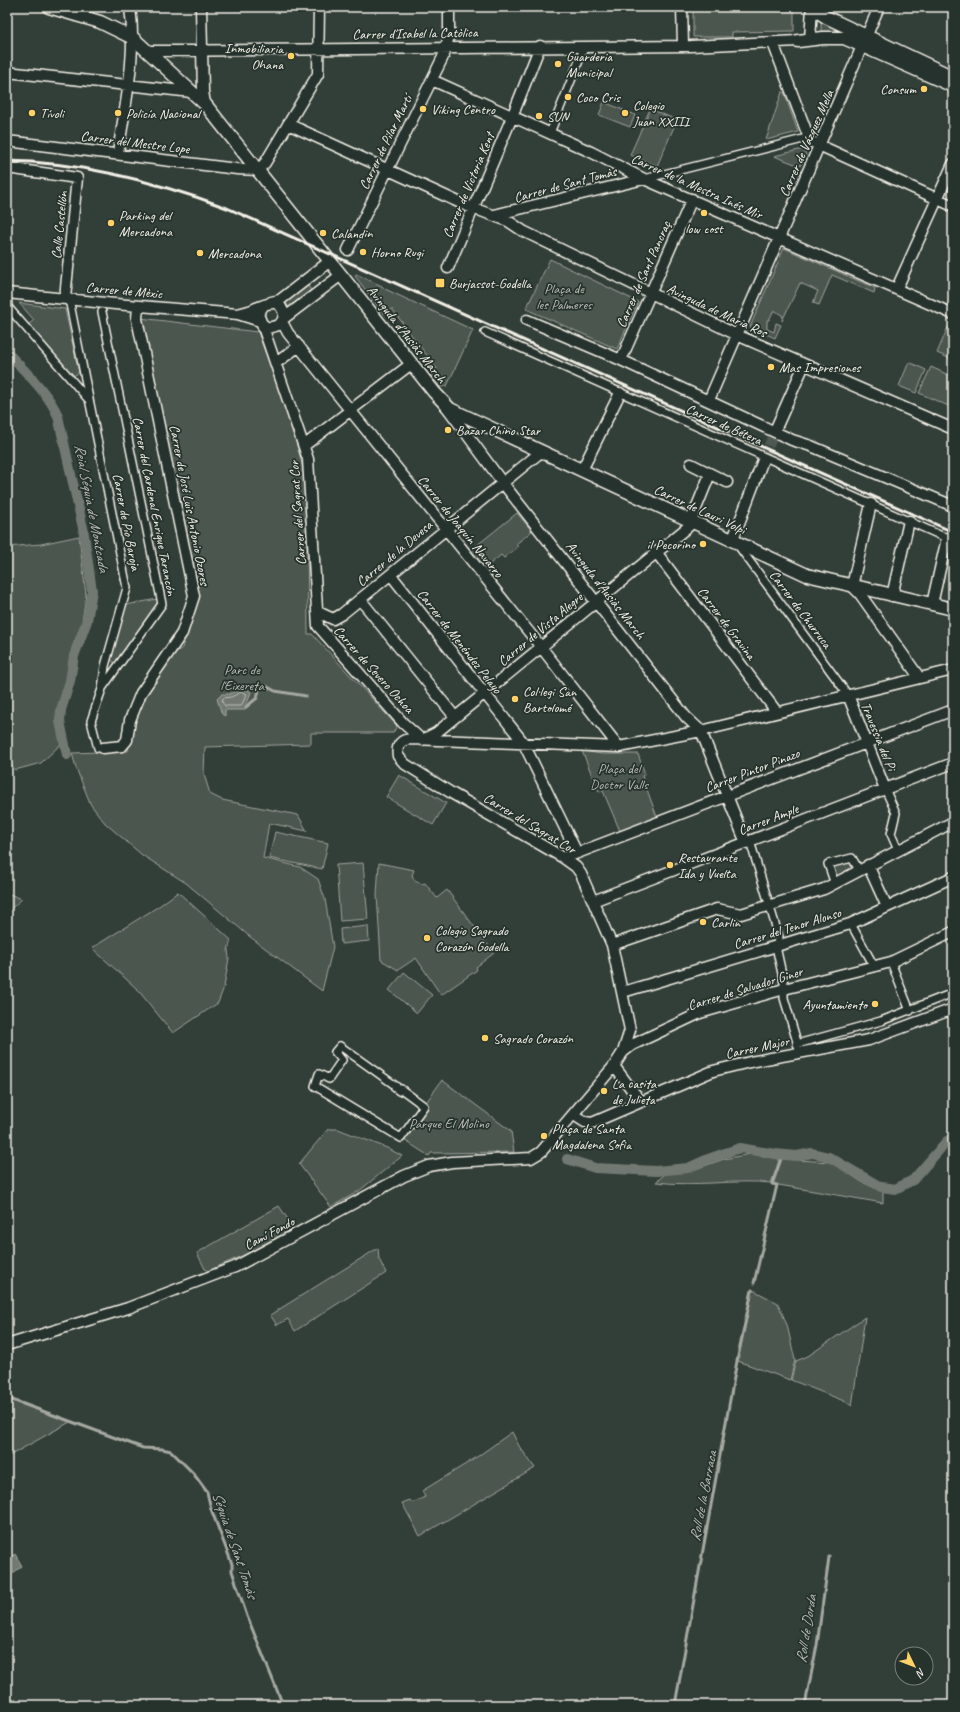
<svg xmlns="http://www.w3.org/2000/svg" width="960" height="1712" viewBox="0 0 960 1712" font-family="Caveat,sans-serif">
<rect width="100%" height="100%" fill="#323e38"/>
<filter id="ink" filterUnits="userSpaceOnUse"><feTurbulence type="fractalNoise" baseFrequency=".025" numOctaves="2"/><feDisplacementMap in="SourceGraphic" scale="8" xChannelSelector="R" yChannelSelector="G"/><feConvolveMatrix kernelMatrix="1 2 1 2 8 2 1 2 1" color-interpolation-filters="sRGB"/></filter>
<g filter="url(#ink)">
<path fill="#4c564f" stroke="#a0a49c" d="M 693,7 L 794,7 L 794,31 L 732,32 L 732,37 L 693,37 Z
M 821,21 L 847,32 L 821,33 Z
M 782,92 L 784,92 L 798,132 L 766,140 Z
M 604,102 L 635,115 L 630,127 L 599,115 Z
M 650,109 L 677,120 L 657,166 L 630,155 Z
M 803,149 L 806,154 L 800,166 L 774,156 Z
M 784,248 L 875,288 L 874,293 L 832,275 L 819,305 L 813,303 L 818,291 L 800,283 L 782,321 L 783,316 L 774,310 L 769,320 L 767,320 L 767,329 L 774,332 L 776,323 L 781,325 L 775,338 L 750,327 Z
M 550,259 L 638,302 L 617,349 L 526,309 Z
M 356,274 L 382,286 L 385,289 L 473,330 L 447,386 L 440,387 L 430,375 L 437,369 L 392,309 L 384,314 L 355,276 Z
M 308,286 L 311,290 L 287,308 L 284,304 Z
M 19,303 L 65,309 L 79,373 L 73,376 L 28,325 L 34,320 Z
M 140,318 L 258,332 L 292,426 L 303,468 L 307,531 L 308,634 L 312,634 L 397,726 L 393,733 L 311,733 L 311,744 L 205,747 L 204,774 L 210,794 L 222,800 L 298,815 L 307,831 L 269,823 L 263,858 L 300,867 L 318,879 L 325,899 L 333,947 L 322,991 L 249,936 L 186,883 L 142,855 L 105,823 L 91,805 L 76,768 L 72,753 L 128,751 L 133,720 L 143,695 L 171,656 L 182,648 L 197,599 Z
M 948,327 L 953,329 L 953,360 L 937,353 Z
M 909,362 L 926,370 L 916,393 L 899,386 Z
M 931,367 L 953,377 L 953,408 L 919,393 Z
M 517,513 L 532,531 L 516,544 L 518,547 L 504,558 L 501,555 L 485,568 L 471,550 Z
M 79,536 L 86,595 L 82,622 L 72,648 L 67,679 L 56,717 L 62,743 L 41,763 L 15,770 L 7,758 L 7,547 L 41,544 Z
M 157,599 L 158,603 L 115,663 L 111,660 L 126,605 Z
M 582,751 L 602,754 L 638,754 L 645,774 L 642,776 L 657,817 L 620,831 L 603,791 L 599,792 Z
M 399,775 L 446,803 L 433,825 L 386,797 Z
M 275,832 L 328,843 L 322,869 L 269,858 Z
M 853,860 L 857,870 L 833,883 L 828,866 Z
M 363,863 L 368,919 L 340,921 L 336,865 Z
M 379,863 L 414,870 L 412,875 L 415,881 L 422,884 L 425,883 L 437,898 L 447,890 L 494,953 L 476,967 L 477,970 L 441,995 L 416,958 L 398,970 L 381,960 L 377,895 Z
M 178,892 L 231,940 L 228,950 L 229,958 L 224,987 L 218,1003 L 173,1033 L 137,989 L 92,948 L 159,906 Z
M 7,893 L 22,899 L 7,912 Z
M 368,926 L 369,941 L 341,944 L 340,929 Z
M 404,972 L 432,995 L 417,1013 L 389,990 Z
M 442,1080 L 511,1131 L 514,1152 L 431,1153 L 429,1156 L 401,1138 Z
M 328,1129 L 338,1129 L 387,1148 L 402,1156 L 359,1191 L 331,1207 L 299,1164 Z
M 750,1154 L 780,1159 L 772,1183 C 733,1179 695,1187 656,1182 L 665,1174 L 690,1171 L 724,1159 Z
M 782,1159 L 831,1162 L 862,1182 L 883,1192 L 883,1203 L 773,1184 Z
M 279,1206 L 294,1228 L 246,1254 L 208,1271 L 205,1269 L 197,1253 Z
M 378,1248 L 379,1259 L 386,1273 L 295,1331 L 288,1319 L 277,1325 L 270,1315 Z
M 753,1290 L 778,1303 L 787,1325 L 795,1360 L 790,1380 L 738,1361 Z
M 865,1317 L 852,1406 L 844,1401 L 791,1380 L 796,1361 L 808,1356 Z
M 7,1399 L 70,1422 L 7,1457 Z
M 512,1432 L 519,1446 L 535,1468 L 420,1536 L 402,1503 L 410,1500 L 412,1503 L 425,1497 L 422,1491 L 474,1459 Z"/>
<path fill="#727972" stroke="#a6a9a1" d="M 240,688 L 247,689 L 251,692 L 245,710 L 225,710 L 225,716 L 222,714 L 217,699 L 222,694 L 230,694 Z
M 15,1554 L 22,1566 L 7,1578 L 7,1559 Z"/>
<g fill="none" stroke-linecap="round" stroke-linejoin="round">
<path stroke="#c0c1b9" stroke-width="1" d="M 242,692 L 247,694 L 241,706 L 225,706 L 222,702 L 223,698 L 231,697 Z"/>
<path stroke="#a6a9a1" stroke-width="3" d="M 266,686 L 275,691 L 306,696
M 246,707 L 257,698 L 259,690
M 754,1283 L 777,1185 L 772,1184 L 782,1155
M 7,1398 L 143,1448 L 162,1449 L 171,1451 L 193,1473 L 207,1492 L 211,1509 L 232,1564 L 232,1571 L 247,1616 L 283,1705
M 675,1705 L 737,1361 L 752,1290
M 805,1705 L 817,1645 L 829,1557"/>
<path stroke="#727972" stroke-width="10" d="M 7,352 C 24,371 48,392 58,416 L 83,528 L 92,591 L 87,621 L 74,656 L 70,681 L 61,710 L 60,721 L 67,755
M 567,1159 L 595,1168 L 656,1171 L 688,1168 L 708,1159 L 740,1148 L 775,1154 L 797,1156 L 812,1153 L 829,1157 L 881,1187 L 895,1189 L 913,1180 L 947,1141 L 953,1138"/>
<path stroke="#4f5952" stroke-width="10" stroke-dasharray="10 5" stroke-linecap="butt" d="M 763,460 L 776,428"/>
<g stroke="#f4f1e8" stroke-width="10">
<path id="pedestrian" d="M 550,133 L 585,46
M 644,179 L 807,138
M 69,299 L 127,588 L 105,666 L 102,689 L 91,721 L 98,748
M 7,306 L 88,399
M 102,312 L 162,604 L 103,687
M 485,332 L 953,541
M 737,544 L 848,695
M 885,789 L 896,813 L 891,834 L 898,850
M 750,841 L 779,937 L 777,951 L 784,983 L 784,998 L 800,1052
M 835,884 L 828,864 L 852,858 L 859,870
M 851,924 L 874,966
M 891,962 L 910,1011
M 797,1044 L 881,1021 L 953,993
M 340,1046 L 396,1086 L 395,1088 L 399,1091 L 401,1089 L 424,1106 L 401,1138 L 315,1086 L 319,1074 L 329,1079 L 342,1060 L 335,1052 Z"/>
</g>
<g stroke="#f4f1e8" stroke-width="13">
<path id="minor" d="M 201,7 L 203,91 L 205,104
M 682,7 L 683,45
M 810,40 L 812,7
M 773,43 L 810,141 L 953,206
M 148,51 L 691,46 L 798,41
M 7,72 L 192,92
M 432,80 L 591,152 L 644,179 L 953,314
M 288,124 L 465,205 L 508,221 L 523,231 L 737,335 L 953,429
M 7,141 L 237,169 L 258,170 L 265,163 L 318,74 L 319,7
M 118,153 C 125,105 137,56 130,7
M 7,168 L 77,178 L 65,298
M 494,215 L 644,179
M 348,250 L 444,55 L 449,36 L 449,7
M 448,268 L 512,117 L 540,46
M 897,288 L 953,164
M 7,293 L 115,304 L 238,314 L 260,321
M 271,302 L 280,300 L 330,261
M 238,314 C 244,312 251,311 256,308 C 265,305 278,297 283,311 C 285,316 283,321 279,325 L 268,328 L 262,324 L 258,314 L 264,305
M 283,319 L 341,275
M 527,320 L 621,360 L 792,440 L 811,446 L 953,506
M 282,322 L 288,333 L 541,647 L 619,747
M 262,324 L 308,459 L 318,626 L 403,723 L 422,740 L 436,733 L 689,526 L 710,474
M 621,360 L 692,199
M 276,363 L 299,346
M 709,400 L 879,7
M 446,406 L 502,482 L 686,717 L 701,731 L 746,843
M 776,428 L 804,365
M 305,445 L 411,364
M 691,464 L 727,482
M 582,470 L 620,393
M 871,504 L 852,586 L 860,594 L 919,677
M 733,539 L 763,460
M 656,552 L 776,711
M 391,575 L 523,742 L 577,853
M 892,596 L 909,521
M 360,599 L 455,717
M 932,604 L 947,538
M 318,612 L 333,619 L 342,614 L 542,451
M 848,695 L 885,789
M 103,748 L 122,746 L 127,740 L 130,720 L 141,693 L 182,633 L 194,596 L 137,319 L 138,306
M 562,857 L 567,857 L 953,710
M 868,865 L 887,907
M 593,901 L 953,763
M 612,945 L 717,909 L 741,914 L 824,889 L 953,822
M 623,992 L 850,924 L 953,877
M 623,1052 L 630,1030 L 612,945 L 581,874 L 576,867 L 562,857 L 453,794 L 405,764 L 398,756 C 396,745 401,739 412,739 L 619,747 L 701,731 L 953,670
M 614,1066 L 641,1102
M 574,1115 L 585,1122 L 592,1123 L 713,1071 L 750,1062 L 869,1040 L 953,1009
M 7,1345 L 128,1308 L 235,1267 L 404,1176 L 429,1166 L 452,1162 L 531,1158 L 541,1152 L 614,1066 L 623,1052 L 632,1045 L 700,1013 L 784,989 L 891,962 L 953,932"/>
</g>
<g stroke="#f4f1e8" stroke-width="15">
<path id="tertiary" d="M 49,7 L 100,22 L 133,38 L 205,104 L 434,392 L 450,409 L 807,575 L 953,609
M 812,8 L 826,17 L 953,77
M 798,41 L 823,38 L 844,38 L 953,86"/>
</g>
<use href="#pedestrian" stroke="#26332d" stroke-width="7"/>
<use href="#minor" stroke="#26332d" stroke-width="10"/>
<use href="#tertiary" stroke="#26332d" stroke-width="12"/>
<path stroke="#f4f1e8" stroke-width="3" d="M 7,161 C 83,162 157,182 227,208 L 953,532"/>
</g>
</g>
<g fill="#ffd166" stroke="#26332d" stroke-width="1.5">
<circle cx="291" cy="56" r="4"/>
<circle cx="558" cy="64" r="4"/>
<circle cx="924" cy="89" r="4"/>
<circle cx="568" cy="97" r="4"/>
<circle cx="423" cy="109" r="4"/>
<circle cx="32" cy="113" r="4"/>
<circle cx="118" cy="113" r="4"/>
<circle cx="625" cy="113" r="4"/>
<circle cx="539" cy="116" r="4"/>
<circle cx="704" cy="213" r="4"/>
<circle cx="111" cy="223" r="4"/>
<circle cx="323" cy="233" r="4"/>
<circle cx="363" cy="252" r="4"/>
<circle cx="200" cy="253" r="4"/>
<rect x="435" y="278" width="10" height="10" rx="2"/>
<circle cx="771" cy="367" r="4"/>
<circle cx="448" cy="430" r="4"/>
<circle cx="703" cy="544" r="4"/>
<circle cx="515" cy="699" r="4"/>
<circle cx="670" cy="865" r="4"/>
<circle cx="703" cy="922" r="4"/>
<circle cx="427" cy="938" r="4"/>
<circle cx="875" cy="1004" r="4"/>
<circle cx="485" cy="1038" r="4"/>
<circle cx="604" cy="1091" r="4"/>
<circle cx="544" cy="1136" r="4"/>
</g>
<g text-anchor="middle" stroke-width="3.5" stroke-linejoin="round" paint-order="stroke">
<g font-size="14" fill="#f4f1e8" stroke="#26332d">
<text transform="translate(415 33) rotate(-1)" y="5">Carrer d'Isabel la Catòlica</text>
<text transform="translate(135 142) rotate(7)" y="5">Carrer del Mestre Lope</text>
<text transform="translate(385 142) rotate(-64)" y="5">Carrer de Pilar Martí</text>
<text transform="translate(806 143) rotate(-66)" y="5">Carrer de Vázquez Mella</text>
<text transform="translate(565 184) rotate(-15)" y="5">Carrer de Sant Tomàs</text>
<text transform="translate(468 185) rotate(-67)" y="5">Carrer de Victoria Kent</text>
<text transform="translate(697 186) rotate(24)" y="5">Carrer de la Mestra Inés Mir</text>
<text transform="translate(59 225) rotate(-84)" y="5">Calle Castellón</text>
<text transform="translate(643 274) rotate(-66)" y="5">Carrer de Sant Pancraç</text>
<text transform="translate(124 290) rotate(5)" y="5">Carrer de Mèxic</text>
<text transform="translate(717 310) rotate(25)" y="5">Avinguda de Maria Ros</text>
<text transform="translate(407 334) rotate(52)" y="5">Avinguda d'Ausiàs March</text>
<text transform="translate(724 424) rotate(24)" y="5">Carrer de Bétera</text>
<text transform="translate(190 505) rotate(79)" y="5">Carrer de José Luis Antonio Ozores</text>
<text transform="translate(155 506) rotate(79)" y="5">Carrer del Cardenal Enrique Tarancón</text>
<text transform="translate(700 509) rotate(25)" y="5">Carrer de Lauri Volpi</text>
<text transform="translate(297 513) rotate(-94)" y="5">Carrer del Sagrat Cor</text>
<text transform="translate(127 522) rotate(79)" y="5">Carrer de Pío Baroja</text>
<text transform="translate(461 526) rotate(51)" y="5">Carrer de Joaquín Navarro</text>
<text transform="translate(394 553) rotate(-40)" y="5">Carrer de la Devesa</text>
<text transform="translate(606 590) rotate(52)" y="5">Avinguda d'Ausiàs March</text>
<text transform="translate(801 609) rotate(53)" y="5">Carrer de Churruca</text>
<text transform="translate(727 623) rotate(53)" y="5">Carrer de Gravina</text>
<text transform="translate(540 629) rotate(-40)" y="5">Carrer de Vista Alegre</text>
<text transform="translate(460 641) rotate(52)" y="5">Carrer de Menéndez Pelayo</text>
<text transform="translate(374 669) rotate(48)" y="5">Carrer de Severo Ochoa</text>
<text transform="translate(879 736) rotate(68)" y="5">Travessia del Pi</text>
<text transform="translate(752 770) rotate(-21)" y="5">Carrer Pintor Pinazo</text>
<text transform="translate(768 819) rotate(-21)" y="5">Carrer Ample</text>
<text transform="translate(530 823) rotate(31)" y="5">Carrer del Sagrat Cor</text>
<text transform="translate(787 928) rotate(-17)" y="5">Carrer del Tenor Alonso</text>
<text transform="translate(745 988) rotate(-17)" y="5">Carrer de Salvador Giner</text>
<text transform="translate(757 1047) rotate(-12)" y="5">Carrer Major</text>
<text transform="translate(269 1233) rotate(-28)" y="5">Camí Fondo</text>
</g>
<g font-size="14" fill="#f4f1e8" stroke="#26332d" text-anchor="start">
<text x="283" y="53" text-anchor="end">Inmobiliaria<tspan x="283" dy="16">Ohana</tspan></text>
<text x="566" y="61">Guarderia<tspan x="566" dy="16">Municipal</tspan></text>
<text x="916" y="94" text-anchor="end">Consum</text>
<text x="576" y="102">Coco Cris</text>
<text x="633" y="110">Colegio<tspan x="633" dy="16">Juan XXIII</tspan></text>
<text x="431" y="114">Viking Centro</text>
<text x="40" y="118">Tívoli</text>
<text x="126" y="118">Policía Nacional</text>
<text x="547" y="121">SUN</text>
<text x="119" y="220">Parking del<tspan x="119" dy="16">Mercadona</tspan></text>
<text x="704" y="233" text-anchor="middle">low cost</text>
<text x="331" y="238">Calandin</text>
<text x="371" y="257">Horno Rugi</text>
<text x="208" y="258">Mercadona</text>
<text x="449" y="288">Burjassot-Godella</text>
<text x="779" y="372">Mas Impresiones</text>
<text x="456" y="435">Bazar Chino Star</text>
<text x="695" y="549" text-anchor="end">il Pecorino</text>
<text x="523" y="696">Col·legi San<tspan x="523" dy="16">Bartolomé</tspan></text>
<text x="678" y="862">Restaurante<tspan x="678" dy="16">Ida y Vuelta</tspan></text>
<text x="711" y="927">Carlin</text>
<text x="435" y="935">Colegio Sagrado<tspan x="435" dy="16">Corazón Godella</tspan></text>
<text x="867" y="1009" text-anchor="end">Ayuntamiento</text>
<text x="493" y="1043">Sagrado Corazón</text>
<text x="612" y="1088">La casita<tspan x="612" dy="16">de Julieta</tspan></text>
<text x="552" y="1133">Plaça de Santa<tspan x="552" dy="16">Magdalena Sofia</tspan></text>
</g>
<g font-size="14" fill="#b9bbb2" stroke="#26332d">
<text x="564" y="293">Plaça de<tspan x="564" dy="16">les Palmeres</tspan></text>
<text x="242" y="674">Parc de<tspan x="242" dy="16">l'Eixereta</tspan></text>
<text x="619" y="773">Plaça del<tspan x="619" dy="16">Doctor Valls</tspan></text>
<text x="449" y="1128">Parque El Molino</text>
</g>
<g font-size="15" font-style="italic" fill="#babbb3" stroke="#26332d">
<text transform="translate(92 508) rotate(79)" y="5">Reial Séquia de Montcada</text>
<text transform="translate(703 1496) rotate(-79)" y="5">Roll de la Barraca</text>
<text transform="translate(235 1545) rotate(71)" y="5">Séquia de Sant Tomàs</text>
<text transform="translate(806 1629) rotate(-81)" y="5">Roll de Dorda</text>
</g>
</g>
<rect width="960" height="1712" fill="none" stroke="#26332d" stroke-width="24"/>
<rect x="12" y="12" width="936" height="1688" fill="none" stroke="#f4f1e8" stroke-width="1.5" filter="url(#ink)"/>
<g transform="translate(914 1666) rotate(133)"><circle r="19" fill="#26332d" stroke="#787f78"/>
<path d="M0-3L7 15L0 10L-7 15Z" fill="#ffd166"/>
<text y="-6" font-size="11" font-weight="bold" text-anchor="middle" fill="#f4f1e8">N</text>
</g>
</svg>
